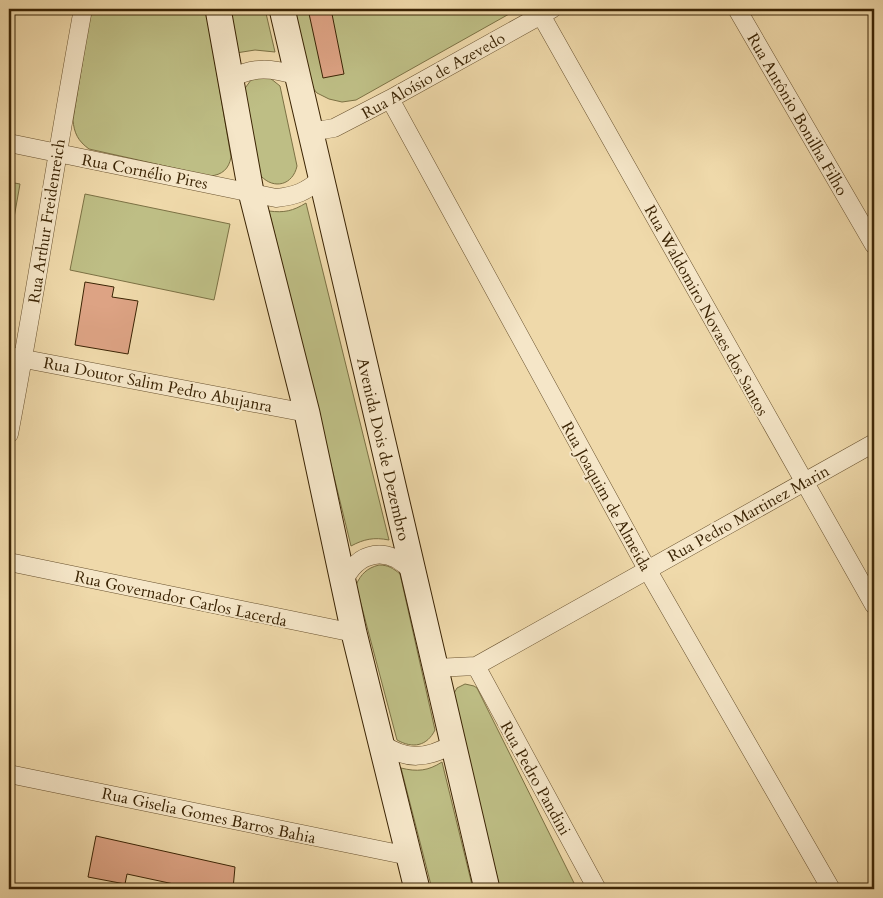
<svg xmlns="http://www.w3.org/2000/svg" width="883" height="898" viewBox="0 0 883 898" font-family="Cardo,serif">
<rect width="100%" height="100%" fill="#efd9aa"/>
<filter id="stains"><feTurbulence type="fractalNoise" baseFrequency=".004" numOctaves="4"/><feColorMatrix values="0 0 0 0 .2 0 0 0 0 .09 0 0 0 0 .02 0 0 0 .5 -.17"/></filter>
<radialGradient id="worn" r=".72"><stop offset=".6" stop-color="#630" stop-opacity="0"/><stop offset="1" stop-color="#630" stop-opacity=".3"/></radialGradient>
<path fill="#bebe85" stroke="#7c7144" d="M 91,9 L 206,9 L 231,157 C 229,169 222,175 210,176 L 89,149 C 78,141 74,133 73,120 Z
M 227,9 L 265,9 L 275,52 L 255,50 L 236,53 Z
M 292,9 L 518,9 L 356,100 L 342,102 L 329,99 L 317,93 L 308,82 Z
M 257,78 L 270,78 L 280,86 L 297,166 C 293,185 274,190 261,176 L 243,91 L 251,80 Z
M 9,182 L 20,184 L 9,246 Z
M 85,194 L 230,224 L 214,300 L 70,270 Z
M 306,203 L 389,540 C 374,537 364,539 351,546 L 269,211 C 284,213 293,211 306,203 Z
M 379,565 C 388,565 393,568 400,574 L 435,730 C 427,746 413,749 397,740 L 356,585 C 361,574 367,568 379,565 Z
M 465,684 L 474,686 L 477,688 L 577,889 L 500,889 L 453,695 L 457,688 Z
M 442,762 L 473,889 L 432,889 L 401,768 C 417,772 428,771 442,762 Z"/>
<path fill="#dda384" stroke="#3b2404" d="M 308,9 L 331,9 L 344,74 L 323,78 Z
M 85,282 L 114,287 L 112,297 L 138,301 L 128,354 L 75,345 Z
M 96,836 L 235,867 L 233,889 L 197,889 L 127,874 L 125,884 L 88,877 Z"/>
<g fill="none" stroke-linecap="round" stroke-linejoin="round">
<g stroke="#68512e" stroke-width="19">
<path id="street" d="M 737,9 L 874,245
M 541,15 L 874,605
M 230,79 C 254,66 272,68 297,76
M 390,99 L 647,569 L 831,889
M 310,132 L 334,128 L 390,99 L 552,9
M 9,143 L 276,198 C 296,196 305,192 321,179
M 9,356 L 307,413
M 9,434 C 36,293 57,150 83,9
M 9,562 L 354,633
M 343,583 C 357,550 389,545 412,572
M 476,666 L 597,889
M 435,668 L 476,666 L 874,443
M 381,743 C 406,761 427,759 453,744
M 9,774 L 409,856"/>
</g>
<g stroke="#3b2404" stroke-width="27">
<path id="secondary" d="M 218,9 L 251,192 L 307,413 L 354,633 L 417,889
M 282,9 L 487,889"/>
</g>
<use href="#street" stroke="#f5e6c8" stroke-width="18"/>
<use href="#secondary" stroke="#f5e6c8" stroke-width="25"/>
</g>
<g text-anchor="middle" stroke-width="4" stroke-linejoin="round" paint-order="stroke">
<g font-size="16" fill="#3b2404" stroke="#f5e6c8">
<text transform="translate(433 75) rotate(-29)" y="6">Rua Aloísio de Azevedo</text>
<text transform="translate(798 114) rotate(60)" y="6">Rua Antônio Bonilha Filho</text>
<text transform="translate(145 171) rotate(11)" y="6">Rua Cornélio Pires</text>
<text transform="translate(46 221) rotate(-81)" y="6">Rua Arthur Freidenreich</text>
<text transform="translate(707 310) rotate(61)" y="6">Rua Waldomiro Novaes dos Santos</text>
<text transform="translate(158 384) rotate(11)" y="6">Rua Doutor Salim Pedro Abujanra</text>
<text transform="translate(384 449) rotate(77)" y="6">Avenida Dois de Dezembro</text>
<text transform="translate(607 496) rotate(61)" y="6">Rua Joaquim de Almeida</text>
<text transform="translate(748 513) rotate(-29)" y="6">Rua Pedro Martinez Marin</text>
<text transform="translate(181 598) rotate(12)" y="6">Rua Governador Carlos Lacerda</text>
<text transform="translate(536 778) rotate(61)" y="6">Rua Pedro Pandini</text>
<text transform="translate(209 815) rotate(12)" y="6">Rua Giselia Gomes Barros Bahia</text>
</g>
</g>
<rect width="883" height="898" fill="none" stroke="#efd9aa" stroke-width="30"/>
<rect x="10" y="10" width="863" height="878" fill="none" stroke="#3b2404" stroke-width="2.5"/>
<rect x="15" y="15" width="853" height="868" fill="none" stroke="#3b2404"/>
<rect width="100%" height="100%" filter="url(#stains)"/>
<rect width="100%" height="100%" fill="url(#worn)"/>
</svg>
